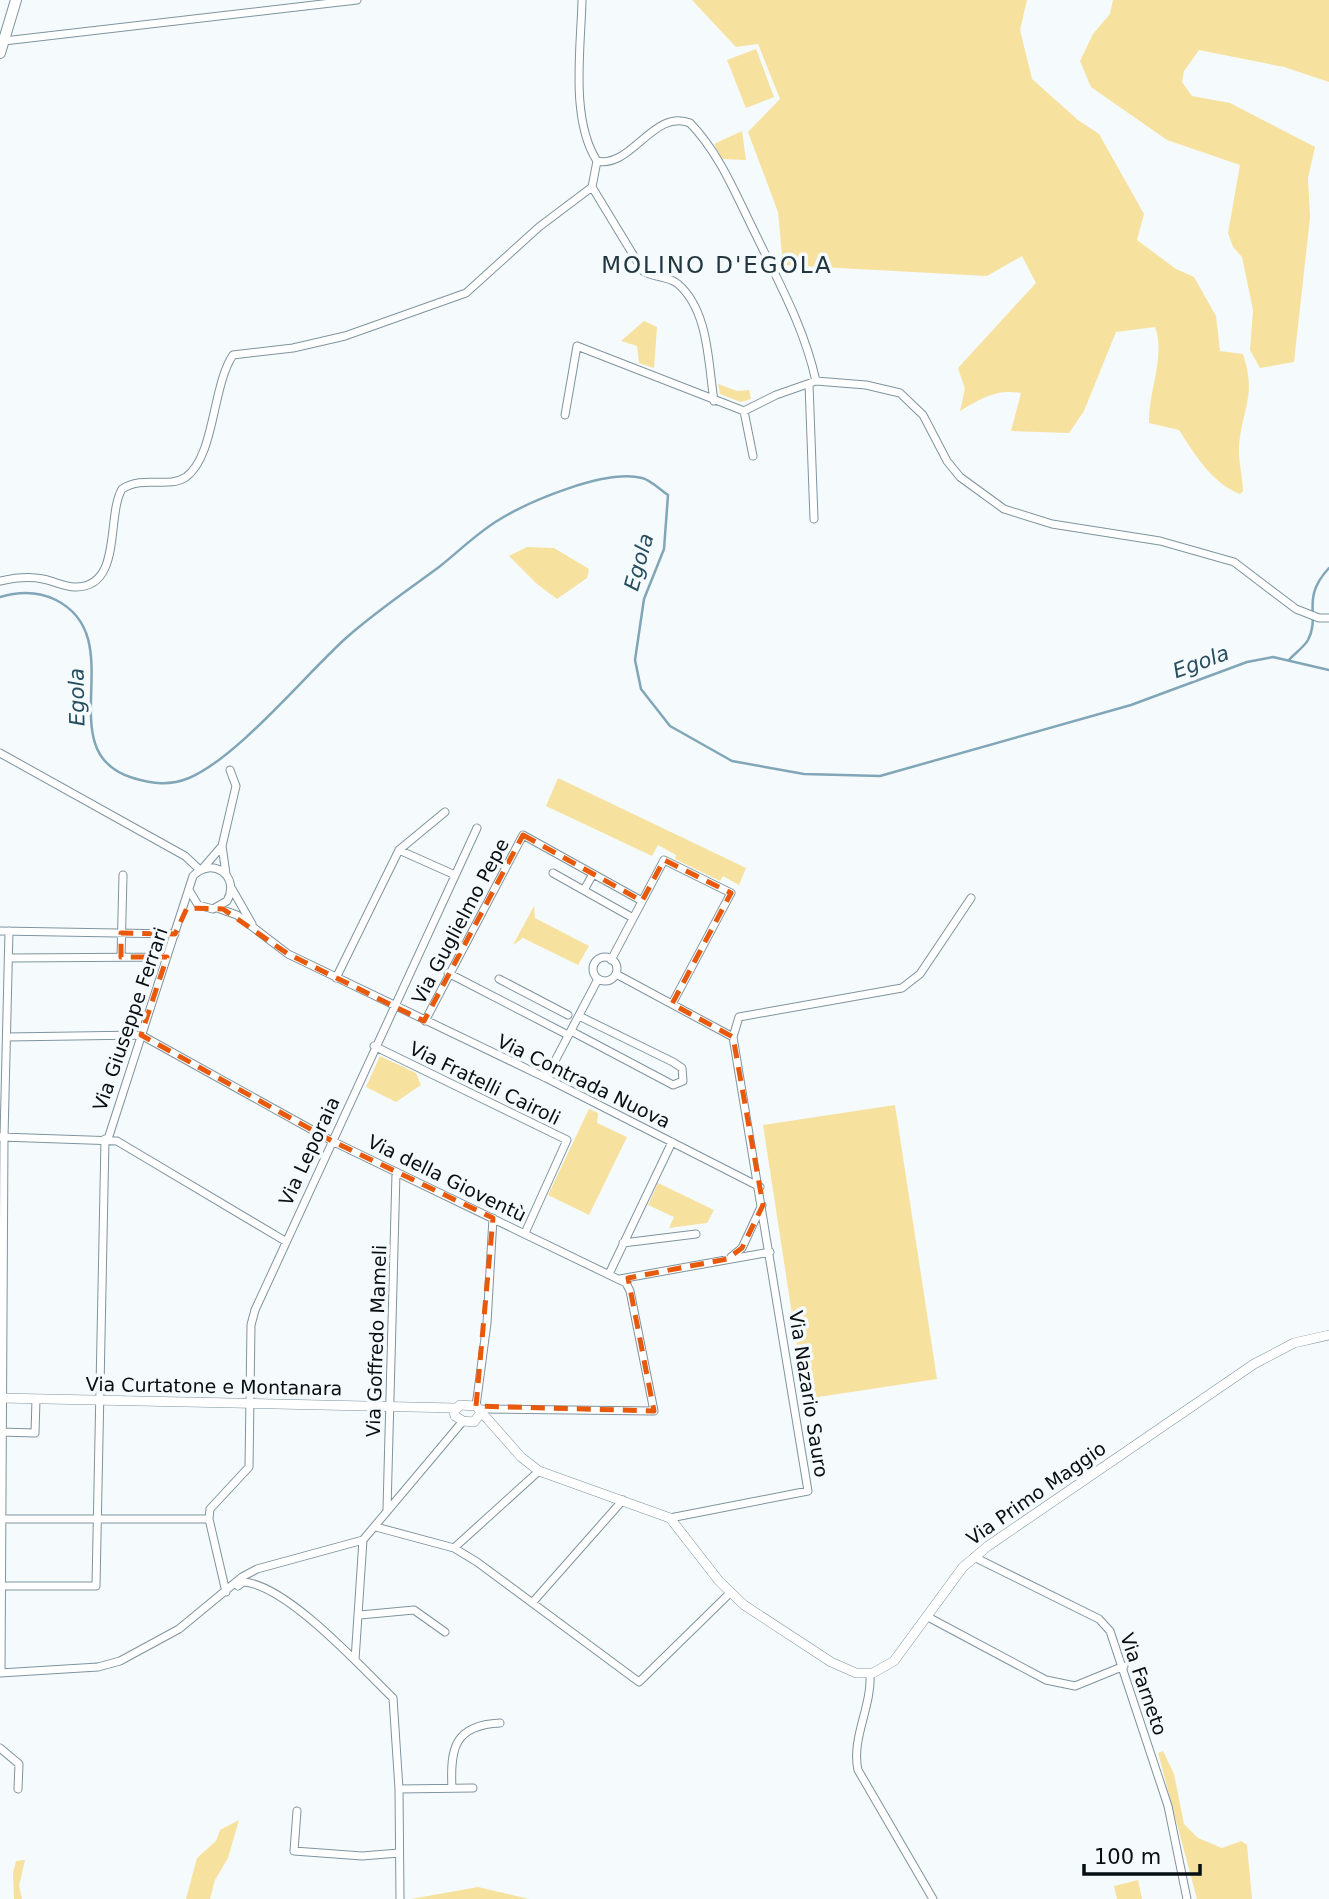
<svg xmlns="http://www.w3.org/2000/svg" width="1329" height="1899" viewBox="0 0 1329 1899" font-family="'DejaVu Sans',sans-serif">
<rect width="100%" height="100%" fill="#f5fafc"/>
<path fill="#f7e19f" d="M 692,0 L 1027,0 L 1020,30 L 1032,79 L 1078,120 L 1099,134 L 1144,214 L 1137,240 L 1176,269 L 1194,277 L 1216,316 L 1220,351 L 1243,354 C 1257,397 1242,407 1239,447 C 1238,460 1243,477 1243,491 L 1240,494 C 1212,483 1195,455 1179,430 L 1149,423 C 1148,391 1166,357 1155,327 L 1116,332 L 1084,411 L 1069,433 L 1011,431 L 1021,393 C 995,389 982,398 960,411 L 965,389 L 958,368 L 1036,283 L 1022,256 L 987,276 L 783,265 L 778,212 L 748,132 L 780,99 L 758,44 L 736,47 Z
M 1113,0 L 1329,0 L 1329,82 L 1284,67 L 1199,50 L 1184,71 L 1182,82 L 1192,96 L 1230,103 L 1315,147 L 1308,178 L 1310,218 L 1294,362 L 1260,368 L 1250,350 L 1253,310 L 1242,257 L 1233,247 L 1228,233 L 1240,165 L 1167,140 L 1091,87 L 1080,61 L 1093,34 L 1110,14 Z
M 756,49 L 774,97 L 746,108 L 727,60 Z
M 742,131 L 746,160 L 722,159 L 714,144 Z
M 644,321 L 657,327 L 654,368 L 639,363 L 637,346 L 621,341 Z
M 718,384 L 737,391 L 749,390 L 751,399 L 741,402 L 720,394 Z
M 527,547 L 554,548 L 589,569 L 587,578 L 557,599 L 537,584 L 509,556 Z
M 558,778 L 746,868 L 739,885 L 723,876 L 720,881 L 675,859 L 676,855 L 658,845 L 652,856 L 546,806 Z
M 534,906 L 535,918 L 589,946 L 578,965 L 523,938 L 513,945 Z
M 380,1056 L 416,1073 L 421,1085 L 396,1102 L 366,1087 Z
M 895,1105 L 937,1379 L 805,1399 L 763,1125 Z
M 589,1109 L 598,1113 L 597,1123 L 627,1137 L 589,1215 L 548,1195 Z
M 658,1183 L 714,1210 L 707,1223 L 669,1228 L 674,1217 L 648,1205 Z
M 1163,1751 L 1174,1774 L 1184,1824 L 1198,1838 L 1222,1848 L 1241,1841 L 1247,1845 L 1252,1899 L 1197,1899 L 1158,1753 Z
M 239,1820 L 228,1858 L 215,1880 L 210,1899 L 186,1899 L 197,1858 L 216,1841 L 220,1830 Z
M 25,1860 L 19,1886 L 22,1899 L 14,1899 L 13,1873 L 16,1861 Z
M 1138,1880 L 1142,1899 L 1117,1899 L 1114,1886 Z
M 478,1887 L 529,1899 L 411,1899 Z"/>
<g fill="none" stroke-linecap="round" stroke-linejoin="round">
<path stroke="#80a6b8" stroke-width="2.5" d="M 0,597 C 20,591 38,591 56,600 C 133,639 47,752 133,778 C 153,784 169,786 189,778 C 238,757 304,676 346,638 C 375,612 408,590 439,567 C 458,552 476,534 497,521 C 529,501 605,469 642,478 C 651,480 660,490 668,495 L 664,549 L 644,599 L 635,660 L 641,689 L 670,726 L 732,761 L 804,774 L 880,776 L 1131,705 L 1247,662 L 1273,657 L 1329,670
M 1289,660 C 1294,654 1304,647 1308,640 C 1321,615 1300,599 1329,568"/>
<g stroke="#7e949f" stroke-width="9">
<path id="minor" d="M 582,0 C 581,48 570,119 597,161
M 4,41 L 357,0
M 597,161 C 631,169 654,108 690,123 C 720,154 736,195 755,233 C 779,283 804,327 816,381
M 592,187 L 643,271 C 654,278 669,276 678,284 C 709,311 708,363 714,401
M 809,384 L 814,519
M 744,411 L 753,456
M 565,415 L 577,346 L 744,411 L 776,395 L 816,381 L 866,385 L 900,393 L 923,415 L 947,461 L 960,477 L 1004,509 L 1052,524 L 1160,541 L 1234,562 L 1296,609 L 1319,618 L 1329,618
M 0,581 C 13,578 30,576 43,579 C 54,581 64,587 75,587 C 123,588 106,516 122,489 C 144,475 168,489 186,477 C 215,456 212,386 233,355 L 293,348 L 345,336 L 466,293 L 539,227 L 592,187 L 597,161
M 0,753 L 185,856 L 200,870
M 399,850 L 445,812
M 203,868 L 222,846
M 553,873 L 633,918
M 226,874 L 222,846 L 236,786 L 230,770
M 232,889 L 252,924
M 584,890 L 593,874
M 217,908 L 237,915 L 288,954 L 546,1078 L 760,1187
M 0,931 L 175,934
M 121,957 L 123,875
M593 969a12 12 0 1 1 24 0a12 12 0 1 1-24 0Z
M 9,958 L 167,957
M 611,960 L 664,860 L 731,893 L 672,1004
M 448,973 L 568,1035
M 616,974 L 733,1037
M 336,978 L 399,850 L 455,875
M 499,979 L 568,1015
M 425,1021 L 523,835 L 642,901
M 571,1031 L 673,1085 L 683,1081 L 682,1068 L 673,1062 L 579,1016
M 7,1037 L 141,1035 L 332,1141 L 626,1283 L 630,1291 L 654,1411 L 480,1409
M 374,1046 L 567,1140 L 525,1233
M 546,1078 L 598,979
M 1,1137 L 117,1141 L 285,1241
M 108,1139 L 193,876 C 212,856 241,876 227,901 L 213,909 L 198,905 L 189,890
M 623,1243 L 696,1234
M 731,1257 L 742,1248 L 762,1205
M 609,1274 L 672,1142
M 620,1279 L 770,1252
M 476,1406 L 487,1323 L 493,1218
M 0,1432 L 35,1433 L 36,1399
M 387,1509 L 396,1173
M 670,1518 L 808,1491 L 733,1037 L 739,1017 L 902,988 L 920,974 L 971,898
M 1,1519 L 209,1519
M 376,1527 L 454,1548 L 477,1562 L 639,1682 L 731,1592
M 454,1548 L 539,1471
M 974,1557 L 1099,1619 L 1110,1631 L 1168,1806 L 1187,1899
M 1,1586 L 96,1586 L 105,1139
M 238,1586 L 243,1582 C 286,1584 361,1667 393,1698 L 399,1789 L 400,1899
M 226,1592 L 209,1519 L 210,1509 L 249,1467 L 251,1325 L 255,1310 L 477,828
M 532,1603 L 623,1500
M 360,1615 L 414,1610 L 445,1632
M 928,1617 L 1046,1680 L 1075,1686 L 1124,1666
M 355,1660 L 363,1540
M 0,1673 L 98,1667 L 120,1661 L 179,1629 L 242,1577 L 257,1569 L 363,1540 L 463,1421
M 1,1673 L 4,1137 L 9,931
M 870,1674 C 872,1707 851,1738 858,1770 L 933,1899
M 0,1748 L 19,1764 L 18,1789
M 452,1788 C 450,1749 454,1725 500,1723
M 399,1789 L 473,1788
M 297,1811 L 294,1851 L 362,1856 L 399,1853"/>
</g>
<g stroke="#7e949f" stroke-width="10">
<path id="tertiary" d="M 0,1398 L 456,1408
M 480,1414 L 474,1422 L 463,1421 L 455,1416 L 454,1411 L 460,1405 L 476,1406 L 521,1457 L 539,1471 L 670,1518 L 719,1581 L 744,1605 L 831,1662 L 856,1673 L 873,1673 L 894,1661 L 963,1567 L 988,1546 L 1254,1364 L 1294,1343 L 1329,1335"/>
</g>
<g stroke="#7e949f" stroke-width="12">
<path id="primary" d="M 0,53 L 16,0"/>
</g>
<use href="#minor" stroke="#fff" stroke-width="7"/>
<use href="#tertiary" stroke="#fff" stroke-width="9"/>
<use href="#primary" stroke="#fff" stroke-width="10"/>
</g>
<path fill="none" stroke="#e8590c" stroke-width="5" stroke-dasharray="14 9" stroke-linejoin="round" d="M 523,835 L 642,901 L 664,860 L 731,893 L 672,1004 L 733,1037 L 763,1205 L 742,1248 L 727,1259 L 628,1278 L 654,1411 L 476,1406 L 493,1218 L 332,1141 L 141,1035 L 167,957 L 121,957 L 121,933 L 175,934 L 187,908 L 223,909 L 288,954 L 424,1021 Z"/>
<g text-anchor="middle" stroke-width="7" stroke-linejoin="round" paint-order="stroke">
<g font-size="19" fill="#070f13" stroke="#f5fafc">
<text transform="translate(460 921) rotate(-62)" y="7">Via Guglielmo Pepe</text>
<text transform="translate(130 1019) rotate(-71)" y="7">Via Giuseppe Ferrari</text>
<text transform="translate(584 1081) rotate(26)" y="7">Via Contrada Nuova</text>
<text transform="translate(485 1083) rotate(26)" y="7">Via Fratelli Cairoli</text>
<text transform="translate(309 1151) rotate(-65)" y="7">Via Leporaia</text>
<text transform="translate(447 1178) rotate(26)" y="7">Via della Gioventù</text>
<text transform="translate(376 1341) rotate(-88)" y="7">Via Goffredo Mameli</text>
<text transform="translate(214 1386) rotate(1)" y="7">Via Curtatone e Montanara</text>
<text transform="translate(809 1394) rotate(81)" y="7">Via Nazario Sauro</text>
<text transform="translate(1036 1493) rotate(-35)" y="7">Via Primo Maggio</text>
<text transform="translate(1144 1684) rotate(71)" y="7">Via Farneto</text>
</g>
<g font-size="21" font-style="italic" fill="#264e5f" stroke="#f5fafc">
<text transform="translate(639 562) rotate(-74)" y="7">Egola</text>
<text transform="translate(1201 662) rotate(-20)" y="7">Egola</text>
<text transform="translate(77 697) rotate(-91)" y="7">Egola</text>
</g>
<g font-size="23" letter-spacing="2" fill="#22363f" stroke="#f5fafc">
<text x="717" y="273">MOLINO D'EGOLA</text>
</g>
</g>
<path d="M1084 1864v10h116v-10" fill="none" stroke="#070f13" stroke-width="3.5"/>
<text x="1094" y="1864" font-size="21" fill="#070f13" stroke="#f5fafc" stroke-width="5" paint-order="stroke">100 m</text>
</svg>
